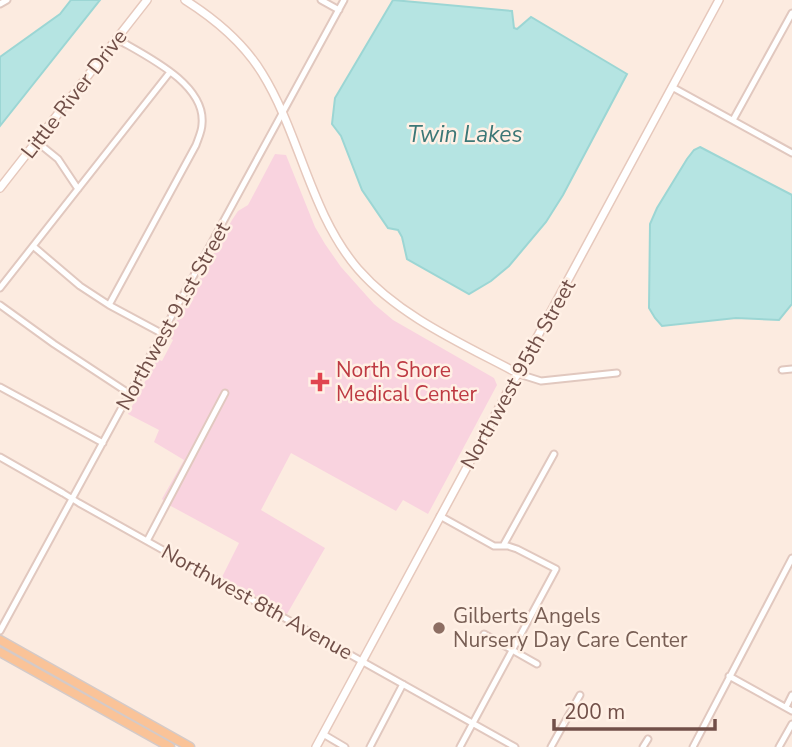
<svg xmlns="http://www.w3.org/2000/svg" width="792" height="747" viewBox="0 0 792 747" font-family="'Nunito Sans',sans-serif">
<rect width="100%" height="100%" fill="#fcebe0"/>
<path fill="#f9d3df" d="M 275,154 L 286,155 L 315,227 L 325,244 L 341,267 L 374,304 L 393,320 L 494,378 L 497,385 L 428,514 L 403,500 L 396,511 L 291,453 L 261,510 L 325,548 L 287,614 L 222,577 L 239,543 L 169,505 L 162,499 L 184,460 L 154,442 L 159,430 L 128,414 L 157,359 L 162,361 L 173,340 L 168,337 L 232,220 L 238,211 L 248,205 Z"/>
<path fill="#b5e4e2" stroke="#9cd6d4" stroke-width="2" d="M 71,0 L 100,0 L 0,126 L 0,57 L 60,14 Z
M 393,0 L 512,11 L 514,28 L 517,29 L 531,17 L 627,74 L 563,195 L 546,222 L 509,266 L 491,281 L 469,294 L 407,259 L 402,237 L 398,230 L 388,228 L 362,190 L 341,136 L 332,124 L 335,98 Z
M 700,147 L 792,195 L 792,304 L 779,320 L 736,318 L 662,326 L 655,318 L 649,308 L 650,224 L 657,208 L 687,159 L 694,150 Z"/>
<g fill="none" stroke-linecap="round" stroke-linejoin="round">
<g stroke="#e1c8bf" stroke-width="9">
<path id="street" d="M 321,0 L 339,10
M 0,4 L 7,0
M 672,87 L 792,153
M 733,120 L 792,13
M 37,142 L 58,159 L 78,189
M 33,246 L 80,286 L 109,305 L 163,334
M 0,288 L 170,72
M 0,305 L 54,344 L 130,394
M 109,305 L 196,145 C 198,139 202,131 202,124 C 206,84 146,56 117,39
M 782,370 L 792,369
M 519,374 L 541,381 L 617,373
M 0,387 L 103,443
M 0,457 L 63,493 L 79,503 L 515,747
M 440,516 L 494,546 L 508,546 L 517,549 L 556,569 L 460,747
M 147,541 L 225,393
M 503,546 L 554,454
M 0,631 L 344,0
M 484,634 L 537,664
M 729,676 L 792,711
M 786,707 L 792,695
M 323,734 L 345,747
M 370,747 L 403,684
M 551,747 L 580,695
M 643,747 L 648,739
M 693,747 L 792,558
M 779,747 L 792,724"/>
</g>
<g stroke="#e6c8bc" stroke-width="10">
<path id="secondary" d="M 185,0 C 215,19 243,42 262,73 C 300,134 310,213 358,269 C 400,317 463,344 519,374
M 0,188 L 147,0
M 316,747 L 719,0"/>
</g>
<g stroke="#d4cac8" stroke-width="11">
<path id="primary" d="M 0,640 L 190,747
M 0,652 L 170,747"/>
</g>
<use href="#street" stroke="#fff" stroke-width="5"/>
<use href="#secondary" stroke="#fff" stroke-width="7"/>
<use href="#primary" stroke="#fac398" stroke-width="8"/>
</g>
<path fill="#e0444e" stroke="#fff0e5" stroke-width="2.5" d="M316.5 371.5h7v7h7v7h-7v7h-7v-7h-7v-7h7z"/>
<circle fill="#8d6e63" stroke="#fff0e5" stroke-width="2.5" cx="439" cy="628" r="7"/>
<g text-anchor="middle" stroke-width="5" stroke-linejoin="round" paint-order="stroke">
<g font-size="21" fill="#714f48" stroke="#fff0e5">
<text transform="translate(74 94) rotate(-52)" y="7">Little River Drive</text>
<text transform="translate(173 316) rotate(-61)" y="7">Northwest 91st Street</text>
<text transform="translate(518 374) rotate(-61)" y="7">Northwest 95th Street</text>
<text transform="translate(257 602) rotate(29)" y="7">Northwest 8th Avenue</text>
</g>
<g font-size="21" fill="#be3a42" stroke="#fff0e5" text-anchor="start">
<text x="336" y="377">North Shore<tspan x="336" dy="24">Medical Center</tspan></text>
</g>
<g font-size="21" fill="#785e54" stroke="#fff0e5" text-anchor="start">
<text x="453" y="623">Gilberts Angels<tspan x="453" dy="24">Nursery Day Care Center</tspan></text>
</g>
<g font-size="23" font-style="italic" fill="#3c7776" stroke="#fff0e5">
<text x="465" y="142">Twin Lakes</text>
</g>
</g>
<path d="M554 719v10h161v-10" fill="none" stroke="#714f48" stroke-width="3.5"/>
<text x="564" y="719" font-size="21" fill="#714f48" stroke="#fff0e5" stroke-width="5" paint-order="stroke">200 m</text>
</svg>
